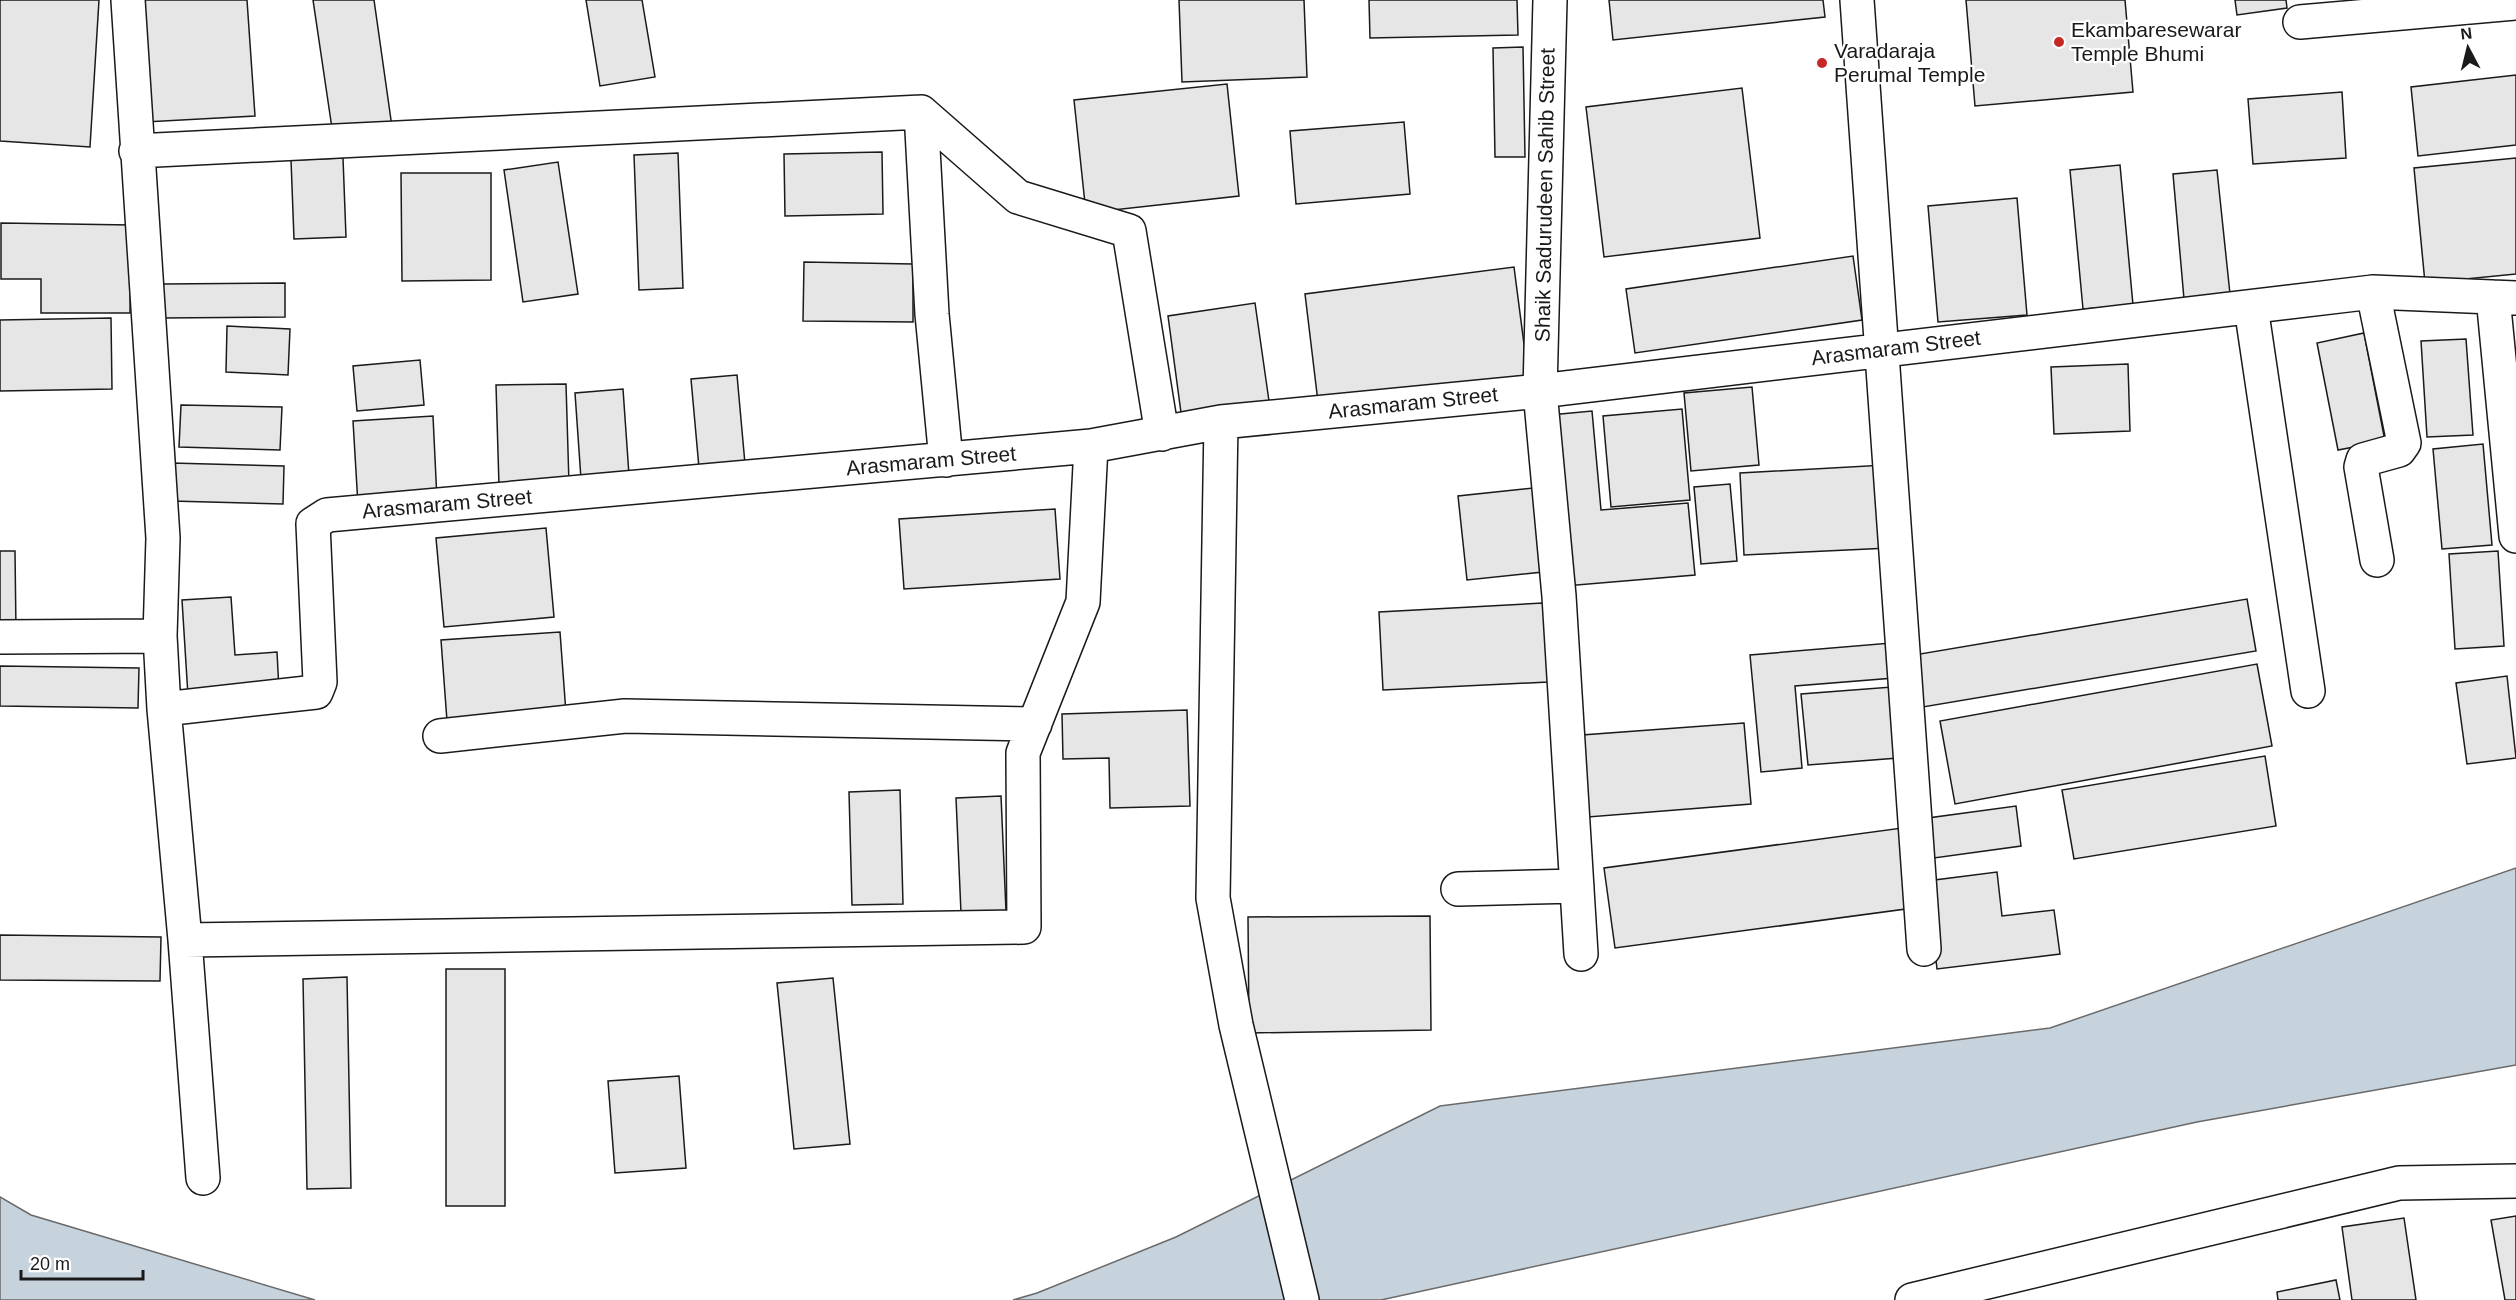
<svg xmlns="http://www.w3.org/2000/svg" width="2516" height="1300" viewBox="0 0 2516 1300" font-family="Helvetica,sans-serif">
<rect width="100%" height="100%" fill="#fff"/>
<path fill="#c6d2dc" stroke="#6a6a6a" stroke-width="1.5" d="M 2516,868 L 2516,1065 L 2197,1122 L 1381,1300 L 1013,1300 L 1037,1293 L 1176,1237 L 1440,1106 L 2050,1028 Z
M 0,1197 L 31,1215 L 315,1300 L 0,1300 Z"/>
<path fill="#e6e6e6" stroke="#1a1a1a" stroke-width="1.5" d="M 0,0 L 99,0 L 90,147 L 0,141 Z
M 138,0 L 247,0 L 255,116 L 145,122 Z
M 313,0 L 374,0 L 392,127 L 333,135 Z
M 586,0 L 642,0 L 655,77 L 600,86 Z
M 1179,0 L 1304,0 L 1307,77 L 1182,82 Z
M 1369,0 L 1517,0 L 1518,35 L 1370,38 Z
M 1609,0 L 1823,0 L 1825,17 L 1613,40 Z
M 1966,0 L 2125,0 L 2133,92 L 1975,106 Z
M 2235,0 L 2286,0 L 2287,8 L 2237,15 Z
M 1523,47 L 1525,157 L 1495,157 L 1493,48 Z
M 2516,75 L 2516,145 L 2418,156 L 2411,87 Z
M 1227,84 L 1239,196 L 1086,213 L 1074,100 Z
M 1742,88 L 1760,238 L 1604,257 L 1586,107 Z
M 2342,92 L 2346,158 L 2253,164 L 2248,99 Z
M 1404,122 L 1410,194 L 1296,204 L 1290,131 Z
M 882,152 L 883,214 L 785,216 L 784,154 Z
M 678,153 L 683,288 L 639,290 L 634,155 Z
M 343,158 L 346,237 L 294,239 L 291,160 Z
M 2516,158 L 2516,274 L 2425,283 L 2414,168 Z
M 558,162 L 578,294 L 523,302 L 504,170 Z
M 2120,165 L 2133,305 L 2083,309 L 2070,170 Z
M 2217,170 L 2230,294 L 2184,299 L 2173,174 Z
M 401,173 L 491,173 L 491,280 L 402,281 Z
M 2017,198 L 2027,315 L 1938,322 L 1928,206 Z
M 1,223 L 131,225 L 130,313 L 41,313 L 41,279 L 1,279 Z
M 1853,256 L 1862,320 L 1635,353 L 1626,289 Z
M 804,262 L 913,264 L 913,322 L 803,321 Z
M 1514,267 L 1528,375 L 1318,402 L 1305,294 Z
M 285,283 L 285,317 L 162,318 L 162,284 Z
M 1255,303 L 1270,408 L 1182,420 L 1168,316 Z
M 111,318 L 112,389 L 0,391 L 0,320 Z
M 227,326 L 290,329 L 288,375 L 226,372 Z
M 2364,333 L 2385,441 L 2338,450 L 2317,343 Z
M 2466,339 L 2473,435 L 2427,437 L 2421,341 Z
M 420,360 L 424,405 L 357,411 L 353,366 Z
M 2128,364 L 2130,431 L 2054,434 L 2051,367 Z
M 737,375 L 746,475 L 700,479 L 691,379 Z
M 566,384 L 569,484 L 499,486 L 496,385 Z
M 1752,387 L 1759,465 L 1691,471 L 1684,393 Z
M 623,389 L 629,475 L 581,479 L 575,393 Z
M 181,405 L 282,407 L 280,450 L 179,447 Z
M 1682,409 L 1690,500 L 1611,507 L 1603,416 Z
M 1592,411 L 1601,510 L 1688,503 L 1695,575 L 1565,586 L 1550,415 Z
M 433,416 L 437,500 L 358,505 L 353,421 Z
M 2483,444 L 2492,545 L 2442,549 L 2433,449 Z
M 171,463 L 284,466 L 283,504 L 171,501 Z
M 1885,465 L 1889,548 L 1744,555 L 1740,473 Z
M 1730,484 L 1737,561 L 1701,564 L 1694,487 Z
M 1533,488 L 1543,572 L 1467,580 L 1458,496 Z
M 1055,509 L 1060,579 L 904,589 L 899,519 Z
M 546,528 L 554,617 L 444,627 L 436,538 Z
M 0,551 L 15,551 L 16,631 L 0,631 Z
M 2498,551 L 2504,646 L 2455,649 L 2449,554 Z
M 231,597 L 235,655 L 277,652 L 279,690 L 188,696 L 182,600 Z
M 2247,599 L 2256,651 L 1917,708 L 1908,656 Z
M 1543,603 L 1548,682 L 1383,690 L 1379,612 Z
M 560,632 L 566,713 L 447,721 L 441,640 Z
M 1891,643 L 1894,678 L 1795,686 L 1802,768 L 1761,772 L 1750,655 Z
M 2257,664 L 2272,746 L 1955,804 L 1940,721 Z
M 0,666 L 139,668 L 138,708 L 0,706 Z
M 2507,676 L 2516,758 L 2467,764 L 2456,683 Z
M 1892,687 L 1898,758 L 1808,765 L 1801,694 Z
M 1187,710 L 1190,806 L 1110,808 L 1109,758 L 1063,759 L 1062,714 Z
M 1744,723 L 1751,804 L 1588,817 L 1582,735 Z
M 2265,756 L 2276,826 L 2074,859 L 2062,790 Z
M 900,790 L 903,904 L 852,905 L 849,792 Z
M 1001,796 L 1006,911 L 961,913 L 956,798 Z
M 2016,806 L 2021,846 L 1934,858 L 1928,818 Z
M 1902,828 L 1913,908 L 1615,948 L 1604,868 Z
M 1997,872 L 2002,916 L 2054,910 L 2060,954 L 1937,969 L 1927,881 Z
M 1430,916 L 1431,1030 L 1249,1033 L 1248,917 Z
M 0,935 L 161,937 L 160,981 L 0,980 Z
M 446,969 L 505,969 L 505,1206 L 446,1206 Z
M 347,977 L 351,1188 L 307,1189 L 303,979 Z
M 833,978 L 850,1144 L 794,1149 L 777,983 Z
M 679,1076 L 686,1168 L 615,1173 L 608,1081 Z
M 2516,1216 L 2516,1300 L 2505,1300 L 2491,1220 Z
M 2404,1218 L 2416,1300 L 2352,1300 L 2342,1227 Z
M 2336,1280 L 2340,1300 L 2278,1300 L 2277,1292 Z"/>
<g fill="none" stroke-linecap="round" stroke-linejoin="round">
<g stroke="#1a1a1a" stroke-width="36">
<path id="minor" d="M 128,0 L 163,538 L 160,636 L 164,709 L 185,940 L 203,1178
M 1550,0 L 1540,391 L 1559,596 L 1581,954
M 1857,0 L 1924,949
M 2300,22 L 2516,3
M 921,112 L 932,314 L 946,460
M 136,151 L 921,112 L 1018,197 L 1129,231 L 1162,434
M 2373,292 L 2404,443 L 2399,450 L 2363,460 L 2361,467 L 2377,560
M 2493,297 L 2516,536
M 2251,307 L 2308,691
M 1221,422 L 1213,898 L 1236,1025 L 1302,1300
M 0,637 L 160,636
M 164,709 L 316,692 L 320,682 L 313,524 L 327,515 L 1091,446 L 1221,422 L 1540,391 L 2373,292 L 2516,298
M 440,736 L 625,716 L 1035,724
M 1458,889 L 1577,886
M 185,940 L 1024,927 L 1023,753 L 1083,602 L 1091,446
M 1912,1300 L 2399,1183 L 2516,1181"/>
</g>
<use href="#minor" stroke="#fff" stroke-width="33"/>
</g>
<g fill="#c62828" stroke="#fff" stroke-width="2">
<circle cx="2059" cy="42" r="6"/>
<circle cx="1822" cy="63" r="6"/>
</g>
<g text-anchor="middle" stroke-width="4.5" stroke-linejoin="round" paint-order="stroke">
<g font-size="21" fill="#1a1a1a" stroke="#fff" text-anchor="start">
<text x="2071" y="37">Ekambaresewarar<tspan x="2071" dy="24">Temple Bhumi</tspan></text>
<text x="1834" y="58">Varadaraja<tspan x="1834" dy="24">Perumal Temple</tspan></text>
</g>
<g font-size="21" fill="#1a1a1a" stroke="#fff">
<text transform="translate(1545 195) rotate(-89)" y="7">Shaik Sadurudeen Sahib Street</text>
<text transform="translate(1896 348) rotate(-7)" y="7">Arasmaram Street</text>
<text transform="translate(1413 403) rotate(-6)" y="7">Arasmaram Street</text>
<text transform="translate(931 461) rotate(-5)" y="7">Arasmaram Street</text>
<text transform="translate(447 504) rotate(-5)" y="7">Arasmaram Street</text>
</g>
</g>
<g transform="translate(2468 48) rotate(353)" stroke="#ffffff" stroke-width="4.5" paint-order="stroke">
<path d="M0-4.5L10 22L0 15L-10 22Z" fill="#1a1a1a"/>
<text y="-9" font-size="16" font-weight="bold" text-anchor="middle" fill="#1a1a1a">N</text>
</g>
<path d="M21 1270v9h122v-9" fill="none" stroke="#1a1a1a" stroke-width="3"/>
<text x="30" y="1270" font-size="18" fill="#1a1a1a" stroke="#ffffff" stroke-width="4.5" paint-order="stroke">20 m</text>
</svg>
